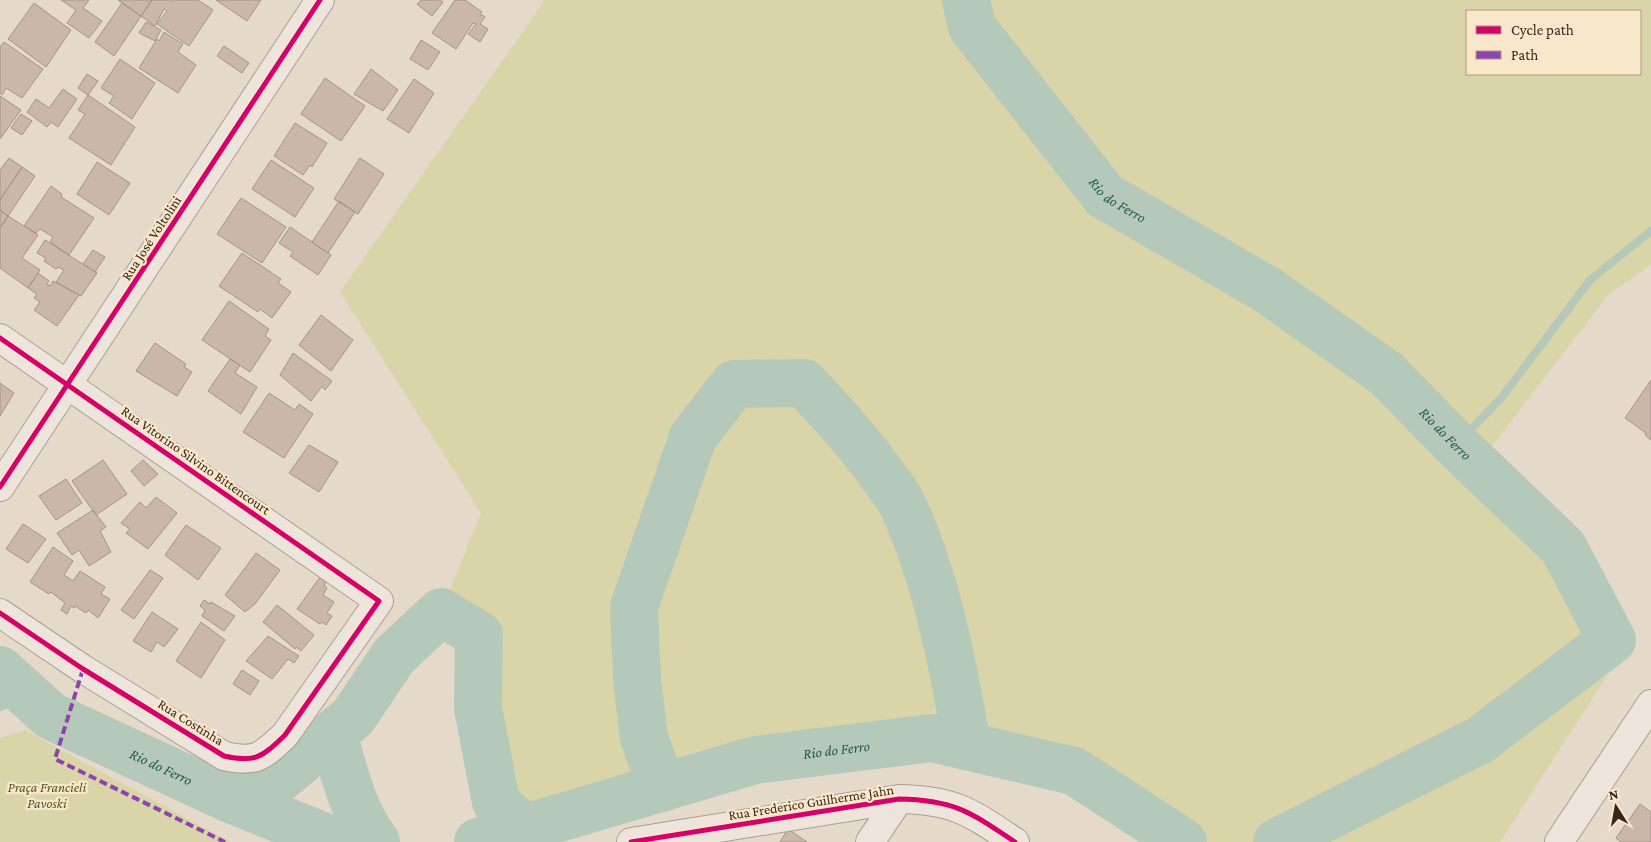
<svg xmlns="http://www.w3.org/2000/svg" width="1651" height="842" viewBox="0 0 1651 842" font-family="'Crimson Pro',serif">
<rect width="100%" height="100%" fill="#e5dac9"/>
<path fill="#d9d5a9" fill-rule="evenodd" d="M 545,0 L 1651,0 L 1651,265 L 1609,294 L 1488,451 L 1570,533 L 1629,642 L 1500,842 L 1170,842 L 1086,779 L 932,738 L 755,760 L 558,820 L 496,802 L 478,708 L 479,635 L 441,612 L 481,513 L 340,292 ZM 1640,11 L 1640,74 L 1467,74 L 1467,11 Z
M 25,730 L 230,842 L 0,842 L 0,738 Z"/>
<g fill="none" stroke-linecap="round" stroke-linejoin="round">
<path stroke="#b5c9bb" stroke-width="8" d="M 1456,445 L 1502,397 L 1590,280 L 1651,231
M 0,707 L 28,695"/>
<g stroke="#b5c9bb" stroke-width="48">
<path id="s1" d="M 966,0 L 972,27 L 1105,196 L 1266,289 L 1387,374 L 1456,445 L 1563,547 L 1612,640 L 1480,740 L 1277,842"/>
<path id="s2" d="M 0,670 L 51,716 L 228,798 L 337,842"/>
<path d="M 333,734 C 344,772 352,810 376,842"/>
<path d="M 662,788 L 644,738 L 637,680 L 634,607 L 693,437 L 734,384 L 804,383 C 832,413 859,442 883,476 C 889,485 898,494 902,504 C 936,575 954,669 967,746"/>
<path d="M 228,798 L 279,779 L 353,717 L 394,656 L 441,612 L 479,635 L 478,708 L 496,802 L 524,829"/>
<path id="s3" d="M 478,842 L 755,760 L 932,738 L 1074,771 L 1183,842"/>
</g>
</g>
<path fill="#cab7a9" stroke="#a59488" d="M 61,0 L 89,0 L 83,8 L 102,21 L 89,38 L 67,23 L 76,10 Z
M 118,0 L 152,0 L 141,16 Z
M 152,0 L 171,0 L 172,2 L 174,0 L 198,0 L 213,10 L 189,46 L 157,24 L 167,11 L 164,9 L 155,26 L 141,16 Z
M 216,0 L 261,0 L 247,21 Z
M 421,0 L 440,0 L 443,2 L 432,16 L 417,4 Z
M 455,0 L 465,0 L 482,12 L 480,14 L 485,17 L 480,24 L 488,29 L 480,42 L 468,34 L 476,24 L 473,23 L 456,49 L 432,33 Z
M 34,3 L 71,30 L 46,67 L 8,39 Z
M 122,3 L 141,16 L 114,56 L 95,42 Z
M 146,22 L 161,30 L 155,41 L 139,33 Z
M 164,32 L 183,44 L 178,52 L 196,65 L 178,93 L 139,68 L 157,39 L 159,41 Z
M 421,40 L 440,52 L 428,70 L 410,59 Z
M 4,42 L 43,69 L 22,98 L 6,88 L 2,95 L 0,93 L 0,47 Z
M 224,46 L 249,63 L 242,73 L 217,56 Z
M 120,59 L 155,83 L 132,119 L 109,103 L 114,96 L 101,88 Z
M 371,69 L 398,90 L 383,111 L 354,94 Z
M 87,74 L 98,81 L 88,95 L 78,88 Z
M 325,78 L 365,106 L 341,141 L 301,114 Z
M 414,79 L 434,93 L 409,133 L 387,119 Z
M 63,89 L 77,99 L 58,127 L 51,122 L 47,127 L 27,112 L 36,99 L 49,108 Z
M 88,95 L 135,127 L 111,165 L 69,138 L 85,114 L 78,110 Z
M 0,96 L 21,110 L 0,139 Z
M 21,114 L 32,121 L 22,135 L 11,128 Z
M 295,123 L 327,143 L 312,167 L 310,165 L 303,175 L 274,156 Z
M 9,158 L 22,167 L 0,200 L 0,170 Z
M 360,158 L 384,174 L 358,214 L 334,199 Z
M 271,160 L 314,188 L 295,217 L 252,189 Z
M 97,162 L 130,183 L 109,215 L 77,194 Z
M 22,167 L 35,176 L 8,216 L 0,210 L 0,200 Z
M 51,186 L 62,194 L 61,197 L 94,218 L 69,255 L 50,242 L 53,237 L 40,229 L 36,233 L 24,226 Z
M 241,198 L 286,227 L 262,263 L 217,234 Z
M 339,201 L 355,212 L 328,253 L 312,242 Z
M 0,210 L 8,216 L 0,228 Z
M 8,216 L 38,235 L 22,258 L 40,270 L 28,288 L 0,268 L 0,228 Z
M 290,227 L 331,255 L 318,275 L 290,256 L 293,252 L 279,243 Z
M 45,240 L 97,273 L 81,296 L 56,282 L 64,270 L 58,267 L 56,269 L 44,261 L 46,258 L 37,253 Z
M 93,250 L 105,257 L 95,272 L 83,264 Z
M 242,253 L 281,279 L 278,283 L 291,292 L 272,318 L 260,309 L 258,312 L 219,286 Z
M 38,273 L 49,281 L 47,284 L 50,286 L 53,281 L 79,295 L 57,326 L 34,310 L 40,302 L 34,298 L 37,294 L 28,288 Z
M 229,301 L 269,329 L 265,336 L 271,340 L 250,372 L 202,340 Z
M 321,315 L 353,340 L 331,371 L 299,345 Z
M 155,343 L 186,364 L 184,367 L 192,372 L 177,396 L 136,371 Z
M 293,353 L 332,381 L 325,390 L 322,386 L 311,401 L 280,375 Z
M 230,359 L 240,365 L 235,373 L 257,387 L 241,414 L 208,391 Z
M 1651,380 L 1651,440 L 1645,435 L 1646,433 L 1625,418 Z
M 0,383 L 14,393 L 0,416 Z
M 269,393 L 295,410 L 299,404 L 313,414 L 284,458 L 243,432 Z
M 309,445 L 338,462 L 319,492 L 289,473 Z
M 103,460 L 127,494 L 96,515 L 72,481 Z
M 143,460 L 158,474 L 144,486 L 131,471 Z
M 66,479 L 82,503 L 56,520 L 39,496 Z
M 156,497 L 177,513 L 148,549 L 126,533 L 130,529 L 121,523 L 140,502 L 146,508 Z
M 93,510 L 106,527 L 100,531 L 111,552 L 89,566 L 79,550 L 72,555 L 57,533 Z
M 23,524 L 46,539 L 28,563 L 6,549 Z
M 186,525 L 221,548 L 198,580 L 165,555 Z
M 53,547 L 73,561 L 64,575 L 73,581 L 80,571 L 105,587 L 101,594 L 110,599 L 98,618 L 88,610 L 86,613 L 75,606 L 74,608 L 71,606 L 67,614 L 61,610 L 65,603 L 51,592 L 49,594 L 30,582 Z
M 256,553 L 280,570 L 255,604 L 245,612 L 225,595 Z
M 150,570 L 163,578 L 134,619 L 121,610 Z
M 320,577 L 326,581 L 324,586 L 327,588 L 323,595 L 334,602 L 327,613 L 332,616 L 326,625 L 322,622 L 320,624 L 297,609 Z
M 204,600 L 210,604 L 211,602 L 235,616 L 224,631 L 202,616 L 205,610 L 200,606 Z
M 277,605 L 314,635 L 301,651 L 296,647 L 295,649 L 263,622 Z
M 152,612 L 178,629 L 164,647 L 157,642 L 151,652 L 133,641 Z
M 201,622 L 225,640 L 201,678 L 176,661 Z
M 268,636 L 299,656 L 294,663 L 288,659 L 272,679 L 246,661 Z
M 242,670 L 259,681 L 250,695 L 233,684 Z
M 1640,804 L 1651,812 L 1651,842 L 1621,842 L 1616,838 Z
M 788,829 L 807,842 L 780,842 Z"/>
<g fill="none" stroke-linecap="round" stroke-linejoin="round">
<g stroke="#aa9f93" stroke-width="30">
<path id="minor" d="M 0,338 L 379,601 L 285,735 C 262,757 256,763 224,756 L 83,669 L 0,613
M 0,487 L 320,0
M 631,842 L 899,799 C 955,800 970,812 1015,842
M 870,842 L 899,799
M 1559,842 L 1651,704"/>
</g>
<use href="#minor" stroke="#ede5db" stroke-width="28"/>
<path stroke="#8e44ad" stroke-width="4" stroke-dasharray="8 4" stroke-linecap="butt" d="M 83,669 L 55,759 L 225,842"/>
<g stroke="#f9e7cc" stroke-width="8">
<path id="cycleway" d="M 0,338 L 379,601 L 285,735 C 262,757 256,763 224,756 L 83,669 L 0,613
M 0,487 L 320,0
M 631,842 L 899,799 C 955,800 970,812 1015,842"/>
</g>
<use href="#cycleway" stroke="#d6006c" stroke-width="5"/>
</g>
<g text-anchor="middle" stroke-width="4.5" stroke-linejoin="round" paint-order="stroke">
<g font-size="14" fill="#39261a" stroke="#f9e7cc">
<text transform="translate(151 238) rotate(-57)" y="5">Rua José Voltolini</text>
<text transform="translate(196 460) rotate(35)" y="5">Rua Vitorino Silvino Bittencourt</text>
<text transform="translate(191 722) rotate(32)" y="5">Rua Costinha</text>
<text transform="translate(811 802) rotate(-9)" y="5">Rua Frederico Guilherme Jahn</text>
</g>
<g font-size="14" font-style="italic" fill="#4f571f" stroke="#f9e7cc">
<text x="47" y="792">Praça Francieli<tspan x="47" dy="16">Pavoski</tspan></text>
</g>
<g font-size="15" font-style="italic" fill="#285a51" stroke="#f9e7cc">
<text dy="5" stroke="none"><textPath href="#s1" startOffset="255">Rio do Ferro</textPath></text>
<text dy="5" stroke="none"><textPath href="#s1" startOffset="660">Rio do Ferro</textPath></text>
<text dy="5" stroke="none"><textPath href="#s3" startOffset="371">Rio do Ferro</textPath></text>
<text dy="5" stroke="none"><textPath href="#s2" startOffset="190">Rio do Ferro</textPath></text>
</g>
</g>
<rect x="1466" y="10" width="175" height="65" fill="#f9e7cc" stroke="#ac9a85"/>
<rect x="1476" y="26" width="25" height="8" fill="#d6006c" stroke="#ac9a85"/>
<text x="1511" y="35" font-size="15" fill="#39261a">Cycle path</text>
<rect x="1476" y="51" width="25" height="8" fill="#8e44ad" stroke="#ac9a85"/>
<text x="1511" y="60" font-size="15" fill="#39261a">Path</text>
<g transform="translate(1616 807) rotate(349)" stroke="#f9e7cc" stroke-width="4" paint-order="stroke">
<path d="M0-4L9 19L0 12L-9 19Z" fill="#39261a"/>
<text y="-8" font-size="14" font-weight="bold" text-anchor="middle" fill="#39261a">N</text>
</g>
</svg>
